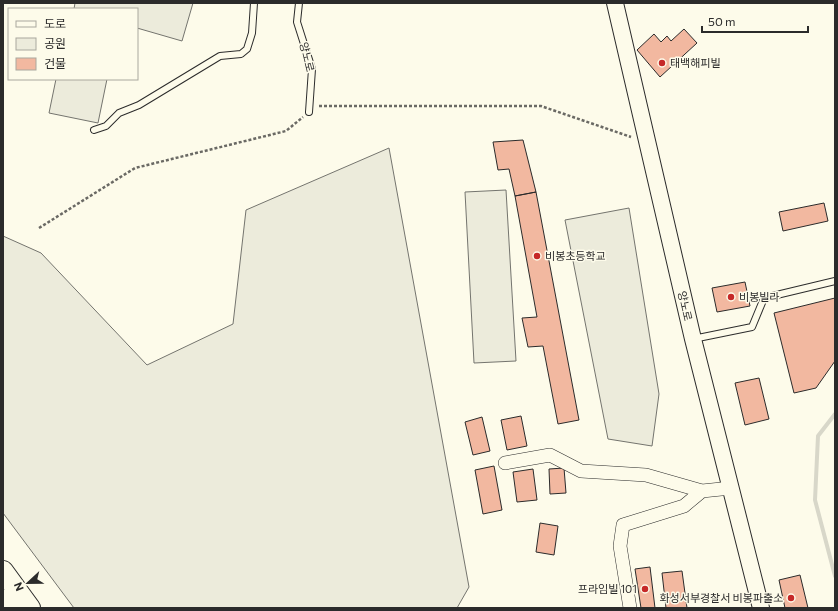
<svg xmlns="http://www.w3.org/2000/svg" width="838" height="611" viewBox="0 0 838 611" font-family="Commissioner,'Noto Sans KR',sans-serif">
<rect width="100%" height="100%" fill="#fdfbea"/>
<path fill="#ecebdb" stroke="#74746e" d="M 75,3 L 193,3 L 182,41 L 137,28 L 137,9 L 74,9 Z
M 56,79 L 107,79 L 98,123 L 49,113 Z
M 389,148 L 469,587 L 457,608 L 74,608 L 3,513 L 3,236 L 41,253 L 147,365 L 233,324 L 246,210 Z
M 506,190 L 516,361 L 474,363 L 465,192 Z
M 629,208 L 659,394 L 652,446 L 608,439 L 565,220 Z"/>
<g fill="none" stroke-linecap="round" stroke-linejoin="round">
<path stroke="#d8d7c9" stroke-width="4" d="M 835,414 L 818,436 L 815,500 L 835,576"/>
</g>
<path fill="#f2b8a0" stroke="#2b2b2b" d="M 684,29 L 697,43 L 660,77 L 637,50 L 654,34 L 661,42 L 667,36 L 671,41 Z
M 523,140 L 536,192 L 515,196 L 509,169 L 498,170 L 493,142 Z
M 536,192 L 579,420 L 558,424 L 543,346 L 528,347 L 522,318 L 537,317 L 515,196 Z
M 824,203 L 828,221 L 783,231 L 779,212 Z
M 745,282 L 750,306 L 717,312 L 712,288 Z
M 835,298 L 835,361 L 816,388 L 794,393 L 774,313 Z
M 759,378 L 769,419 L 745,425 L 735,383 Z
M 521,416 L 527,446 L 507,450 L 501,420 Z
M 482,417 L 490,451 L 473,455 L 465,422 Z
M 494,466 L 502,510 L 483,514 L 475,470 Z
M 564,468 L 566,493 L 550,494 L 549,469 Z
M 533,469 L 537,500 L 517,502 L 513,472 Z
M 540,523 L 558,526 L 554,555 L 536,552 Z
M 650,567 L 655,608 L 641,608 L 635,569 Z
M 682,571 L 687,608 L 666,608 L 662,573 Z
M 800,575 L 808,608 L 785,608 L 779,580 Z"/>
<g fill="none" stroke-linecap="round" stroke-linejoin="round">
<g stroke="#2b2b2b" stroke-width="8">
<path id="service" d="M 299,3 L 297,22 L 312,69 L 309,112
M 94,130 L 106,126 L 119,113 L 139,105 L 220,56 L 241,54 L 247,49 L 252,33 L 254,3
M 693,339 L 752,327 L 764,298 L 835,281"/>
</g>
<g stroke="#2b2b2b" stroke-width="14">
<path id="minor" d="M 505,463 L 550,455 L 581,471 L 646,475 L 702,491 L 731,488
M 630,608 L 620,546 L 623,525 L 684,506 L 702,491"/>
</g>
<g stroke="#2b2b2b" stroke-width="18">
<path id="tertiary" d="M 615,3 L 693,339 L 761,608"/>
</g>
<g stroke="#2b2b2b" stroke-width="22">
<path id="primary" d="M 3,571 L 30,608
M 3,600 L 9,608"/>
</g>
<path stroke="#6a6964" stroke-width="2.5" stroke-dasharray="3 2" stroke-linecap="butt" d="M 319,106 L 541,106 L 631,137
M 39,228 L 135,168 L 286,131 L 303,117"/>
<use href="#service" stroke="#fdfbea" stroke-width="6"/>
<use href="#minor" stroke="#fdfbea" stroke-width="13"/>
<use href="#tertiary" stroke="#fdfbea" stroke-width="16"/>
<use href="#primary" stroke="#fdfbea" stroke-width="20"/>
</g>
<g fill="#c62828" stroke="#fdfbea" stroke-width="1.5">
<circle cx="662" cy="63" r="4"/>
<circle cx="537" cy="256" r="4"/>
<circle cx="731" cy="297" r="4"/>
<circle cx="645" cy="589" r="4"/>
<circle cx="791" cy="598" r="4"/>
</g>
<g text-anchor="middle" stroke-width="3" stroke-linejoin="round" paint-order="stroke">
<g font-size="11" fill="#2b2b2b" stroke="#fdfbea">
<text transform="translate(307 57) rotate(76)" y="4">양노로</text>
<text transform="translate(685 306) rotate(77)" y="4">양노로</text>
</g>
<g font-size="11" fill="#2b2b2b" stroke="#fdfbea" text-anchor="start">
<text x="670" y="67">태백해피빌</text>
<text x="545" y="260">비봉초등학교</text>
<text x="739" y="301">비봉빌라</text>
<text x="637" y="593" text-anchor="end">프라임빌 101</text>
<text x="783" y="602" text-anchor="end">화성서부경찰서 비봉파출소</text>
</g>
</g>
<rect width="838" height="611" fill="none" stroke="#2b2b2b" stroke-width="8"/>
<rect x="8" y="8" width="130" height="72" fill="#fdfbea" stroke="#a9a89e"/>
<rect x="16" y="21" width="20" height="6" fill="#fdfbea" stroke="#a9a89e"/>
<text x="44" y="28" font-size="12" fill="#2b2b2b">도로</text>
<rect x="16" y="38" width="20" height="12" fill="#ecebdb" stroke="#a9a89e"/>
<text x="44" y="48" font-size="12" fill="#2b2b2b">공원</text>
<rect x="16" y="58" width="20" height="12" fill="#f2b8a0" stroke="#a9a89e"/>
<text x="44" y="68" font-size="12" fill="#2b2b2b">건물</text>
<g transform="translate(28 583) rotate(248)" stroke="#fdfbea" stroke-width="3" paint-order="stroke">
<path d="M0-3L7 15L0 10L-7 15Z" fill="#2b2b2b"/>
<text y="-6" font-size="11" font-weight="bold" text-anchor="middle" fill="#2b2b2b">N</text>
</g>
<path d="M702 26v6h106v-6" fill="none" stroke="#2b2b2b" stroke-width="2"/>
<text x="708" y="26" font-size="12" fill="#2b2b2b" stroke="#fdfbea" stroke-width="3" paint-order="stroke">50 m</text>
</svg>
